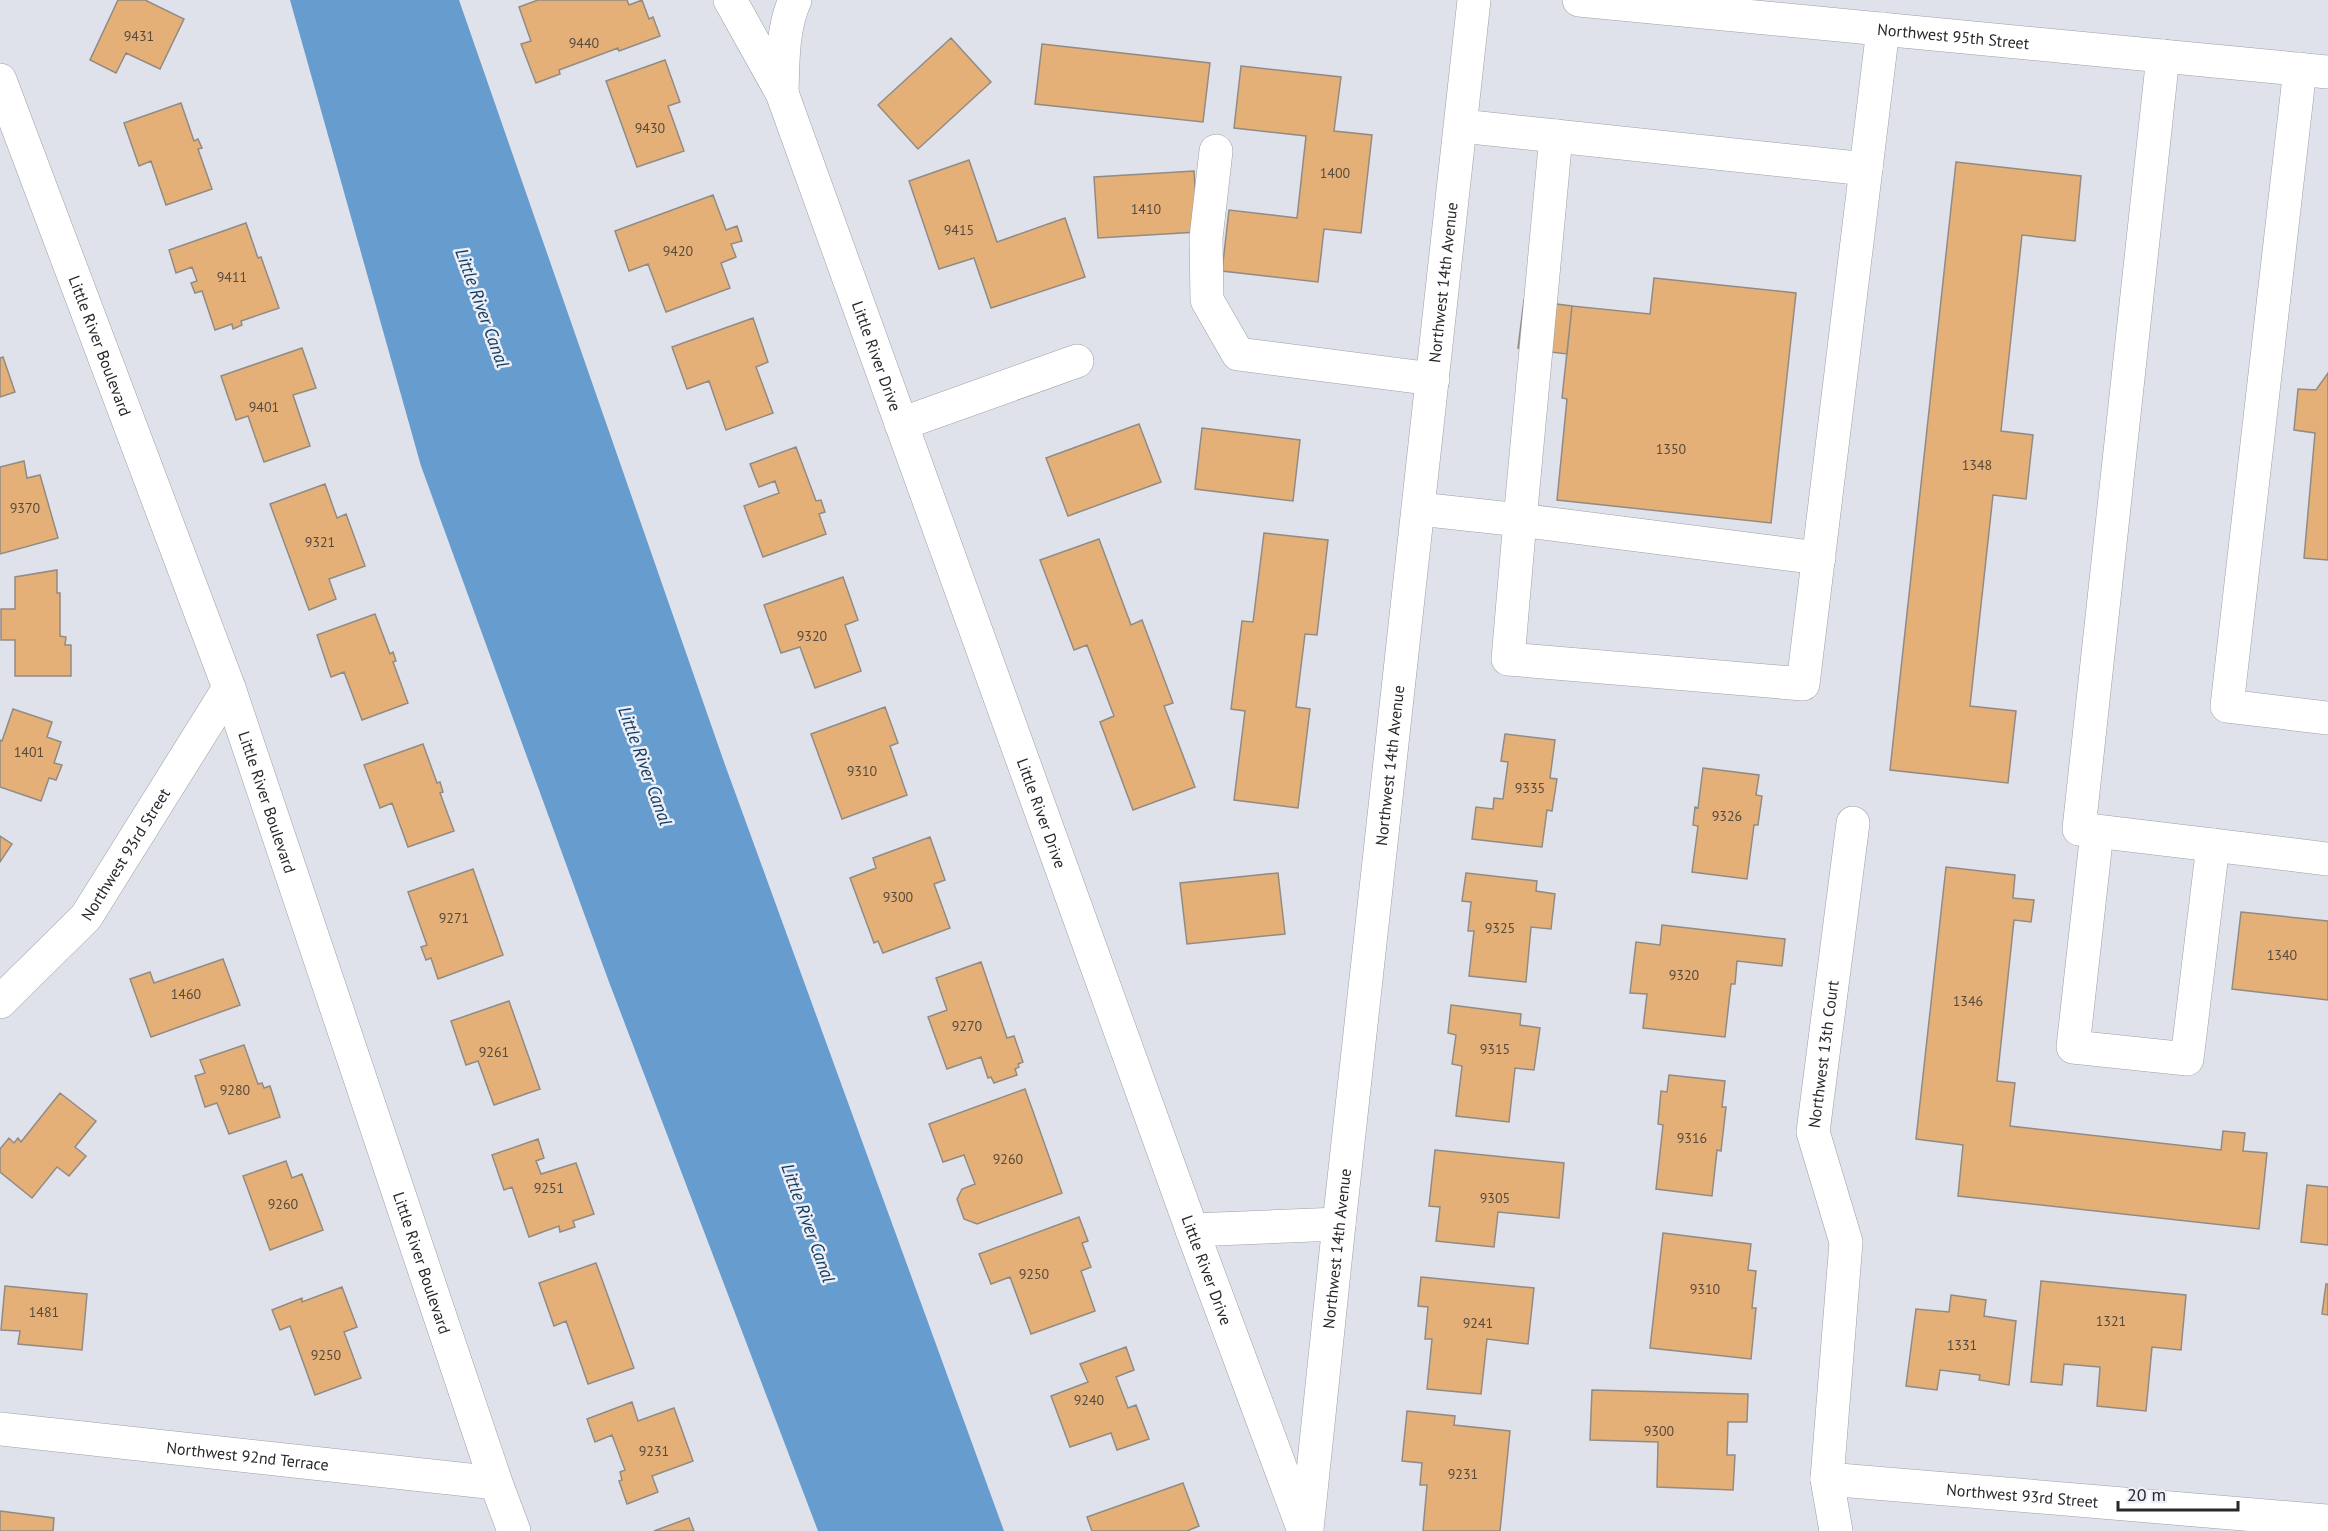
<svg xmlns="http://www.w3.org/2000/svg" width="2328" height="1531" viewBox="0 0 2328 1531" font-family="'PT Sans',sans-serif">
<rect width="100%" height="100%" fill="#e0e2eb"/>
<path fill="#679ccf" d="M 290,0 L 459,0 L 724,762 L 1004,1531 L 818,1531 L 609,982 L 421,466 Z"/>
<path fill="#e4b078" stroke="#918b84" stroke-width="1.5" d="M 118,0 L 145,0 L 184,19 L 160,69 L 126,53 L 116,73 L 90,60 Z
M 538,0 L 627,0 L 629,5 L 642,0 L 649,19 L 653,17 L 660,36 L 619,51 L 618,48 L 559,70 L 560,74 L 536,83 L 521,44 L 531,41 L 519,7 Z
M 951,38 L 991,82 L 918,149 L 878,105 Z
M 1042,44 L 1210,63 L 1203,122 L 1035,104 Z
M 665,60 L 680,102 L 668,106 L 684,151 L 637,167 L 606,81 Z
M 1241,66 L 1341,77 L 1334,131 L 1372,135 L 1361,233 L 1324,229 L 1318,282 L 1222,271 L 1229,210 L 1297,218 L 1306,136 L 1234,128 Z
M 181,103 L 194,141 L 198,139 L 202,148 L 198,149 L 212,189 L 166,205 L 151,161 L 139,166 L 124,123 Z
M 969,160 L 997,242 L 1065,218 L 1085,277 L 991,308 L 974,258 L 939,269 L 909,181 Z
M 1956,162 L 2081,176 L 2075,241 L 2022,235 L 2001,431 L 2033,435 L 2026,499 L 1993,495 L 1970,706 L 2016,711 L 2008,783 L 1890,770 Z
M 1194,171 L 1198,232 L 1098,238 L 1094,177 Z
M 713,195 L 726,230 L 737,226 L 742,241 L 731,244 L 736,257 L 721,263 L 730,288 L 666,312 L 648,264 L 629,271 L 615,231 Z
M 246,223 L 258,258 L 261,257 L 279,308 L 241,321 L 242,325 L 233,329 L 232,324 L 215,330 L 202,291 L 195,293 L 191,283 L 197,281 L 192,267 L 176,273 L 169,250 Z
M 1654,278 L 1796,293 L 1771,523 L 1557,500 L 1567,399 L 1562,398 L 1572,306 L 1650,314 Z
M 1524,300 L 1572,306 L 1567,354 L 1518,348 Z
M 753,318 L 768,362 L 756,367 L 773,413 L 726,430 L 709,381 L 687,389 L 672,347 Z
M 302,348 L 316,388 L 293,395 L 310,446 L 264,462 L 248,416 L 236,420 L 221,376 Z
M 3,357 L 15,392 L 0,397 L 0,358 Z
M 2328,373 L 2328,560 L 2304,558 L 2315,433 L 2294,430 L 2298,389 L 2316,390 Z
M 1139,424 L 1161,482 L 1068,516 L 1046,458 Z
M 1202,428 L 1300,440 L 1293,501 L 1195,489 Z
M 796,447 L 816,501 L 821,500 L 825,512 L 819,514 L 826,534 L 763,557 L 744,506 L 779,493 L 775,481 L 759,487 L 750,464 Z
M 24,461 L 27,478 L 40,475 L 58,538 L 0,554 L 0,467 Z
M 325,484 L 337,518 L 346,514 L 365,566 L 329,579 L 336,599 L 309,610 L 270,504 Z
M 1264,533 L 1328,540 L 1317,635 L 1305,634 L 1296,707 L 1310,709 L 1298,808 L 1234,800 L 1245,711 L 1231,709 L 1242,621 L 1253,622 Z
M 1099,539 L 1131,625 L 1142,620 L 1173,703 L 1164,706 L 1195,787 L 1133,810 L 1100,722 L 1114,716 L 1087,645 L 1074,650 L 1040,560 Z
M 57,570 L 57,593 L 60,593 L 60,636 L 66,637 L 65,645 L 71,645 L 71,676 L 15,676 L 15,640 L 1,640 L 1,609 L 15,609 L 15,577 Z
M 843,577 L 858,620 L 845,625 L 861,671 L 815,688 L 800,647 L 781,653 L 764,605 Z
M 375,614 L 390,654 L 393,652 L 396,661 L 393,662 L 408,703 L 362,720 L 344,672 L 331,677 L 317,635 Z
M 885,707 L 898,743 L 890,746 L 907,795 L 842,819 L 811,734 Z
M 13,709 L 52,722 L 47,737 L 61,742 L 54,763 L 62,765 L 56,780 L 49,778 L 41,801 L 0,787 L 0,740 L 2,741 Z
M 1505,734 L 1555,740 L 1550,778 L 1557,779 L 1552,811 L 1547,810 L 1542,847 L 1472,839 L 1476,807 L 1493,809 L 1494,798 L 1503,799 L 1508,762 L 1501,761 Z
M 423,744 L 437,783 L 440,782 L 443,792 L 440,793 L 454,831 L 408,847 L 392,803 L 380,808 L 364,765 Z
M 1703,768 L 1759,775 L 1756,795 L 1762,796 L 1758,825 L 1754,825 L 1747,879 L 1692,872 L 1698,826 L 1693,825 L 1695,807 L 1698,808 Z
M 0,836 L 12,844 L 0,862 Z
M 930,837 L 945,880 L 934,884 L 950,928 L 883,953 L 878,941 L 874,943 L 850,878 L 876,868 L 873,858 Z
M 1946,867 L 2015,875 L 2013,898 L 2034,900 L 2031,922 L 2014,920 L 1997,1081 L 2015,1083 L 2010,1126 L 2221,1150 L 2223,1131 L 2245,1133 L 2243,1151 L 2267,1153 L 2259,1229 L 1958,1196 L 1963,1145 L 1916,1139 Z
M 473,869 L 503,955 L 438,979 L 431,958 L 426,960 L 421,947 L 427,945 L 408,892 Z
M 1278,873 L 1285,934 L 1187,944 L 1180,883 Z
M 1466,873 L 1537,881 L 1536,891 L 1555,894 L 1551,929 L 1531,927 L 1526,982 L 1469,976 L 1474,931 L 1468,931 L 1471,902 L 1462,901 Z
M 2241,912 L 2328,921 L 2328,1000 L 2232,989 Z
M 1662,925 L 1785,939 L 1782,966 L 1737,961 L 1735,984 L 1731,984 L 1725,1037 L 1643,1028 L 1647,994 L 1630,993 L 1636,942 L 1660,945 Z
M 223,959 L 240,1005 L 151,1037 L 130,979 L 150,972 L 154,983 Z
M 981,962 L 1007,1038 L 1014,1036 L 1023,1062 L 1018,1064 L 1019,1067 L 1015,1069 L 1017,1075 L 994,1083 L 991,1077 L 988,1078 L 981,1057 L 947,1069 L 928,1017 L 947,1010 L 936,978 Z
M 509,1001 L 540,1089 L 494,1105 L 478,1061 L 466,1065 L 451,1021 Z
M 1451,1005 L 1521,1014 L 1520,1025 L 1540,1028 L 1534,1070 L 1515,1068 L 1509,1122 L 1456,1116 L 1462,1066 L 1452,1064 L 1456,1035 L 1448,1033 Z
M 244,1045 L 258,1084 L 262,1083 L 264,1088 L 270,1086 L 280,1117 L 229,1134 L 217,1103 L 205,1107 L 195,1076 L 205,1073 L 200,1060 Z
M 1669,1075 L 1725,1081 L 1722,1107 L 1726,1107 L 1721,1151 L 1717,1150 L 1712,1196 L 1656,1189 L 1663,1125 L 1658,1124 L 1661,1091 L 1667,1092 Z
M 1025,1089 L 1062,1193 L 977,1224 L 964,1219 L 957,1199 L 962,1189 L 975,1184 L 964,1155 L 943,1162 L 929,1124 Z
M 60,1093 L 96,1121 L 75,1147 L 86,1156 L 69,1176 L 57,1167 L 32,1198 L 0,1172 L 0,1149 L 9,1138 L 14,1143 L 18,1138 L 21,1142 Z
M 538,1139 L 544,1158 L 536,1161 L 541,1174 L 576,1163 L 594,1214 L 573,1221 L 575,1227 L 560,1232 L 559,1226 L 529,1237 L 512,1187 L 504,1190 L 492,1155 Z
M 1435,1150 L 1564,1163 L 1559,1218 L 1498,1212 L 1494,1247 L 1436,1241 L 1440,1207 L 1429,1206 Z
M 286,1161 L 292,1178 L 302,1174 L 323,1230 L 270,1250 L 243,1176 Z
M 2307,1185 L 2328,1187 L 2328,1245 L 2301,1242 Z
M 1079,1217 L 1088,1241 L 1082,1243 L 1091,1267 L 1081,1271 L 1095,1311 L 1031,1334 L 1010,1277 L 991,1284 L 979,1254 Z
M 1663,1233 L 1751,1244 L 1748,1270 L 1756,1271 L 1752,1308 L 1756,1308 L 1751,1359 L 1650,1348 Z
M 596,1263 L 634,1368 L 588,1384 L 566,1321 L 554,1326 L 539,1283 Z
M 1421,1277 L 1534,1288 L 1528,1344 L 1487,1339 L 1481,1394 L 1427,1389 L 1432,1339 L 1425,1339 L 1428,1307 L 1418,1306 Z
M 2041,1281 L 2186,1295 L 2181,1350 L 2152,1347 L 2146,1411 L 2097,1406 L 2100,1367 L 2064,1364 L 2062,1385 L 2031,1382 Z
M 2326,1284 L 2328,1284 L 2328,1315 L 2322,1314 Z
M 5,1286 L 87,1294 L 82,1350 L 18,1344 L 20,1331 L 1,1330 Z
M 342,1287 L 357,1327 L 344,1332 L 361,1378 L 315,1395 L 290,1326 L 280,1330 L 272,1310 L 302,1298 L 302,1302 Z
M 1951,1295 L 1986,1300 L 1984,1316 L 2016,1321 L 2009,1385 L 1979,1380 L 1980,1375 L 1940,1370 L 1937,1390 L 1906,1386 L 1916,1309 L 1949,1312 Z
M 1126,1347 L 1134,1370 L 1116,1377 L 1128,1408 L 1136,1405 L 1149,1439 L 1117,1450 L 1111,1433 L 1070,1447 L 1051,1396 L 1088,1382 L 1080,1364 Z
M 1592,1390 L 1748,1394 L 1747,1422 L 1728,1422 L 1727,1455 L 1735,1455 L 1733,1490 L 1657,1487 L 1658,1442 L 1590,1440 Z
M 632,1402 L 638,1421 L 674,1408 L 693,1461 L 652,1476 L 658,1492 L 627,1504 L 619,1481 L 622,1480 L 620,1472 L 625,1470 L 612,1435 L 595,1442 L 587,1419 Z
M 1407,1411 L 1455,1416 L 1454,1425 L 1510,1431 L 1500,1531 L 1423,1531 L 1427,1485 L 1420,1485 L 1422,1463 L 1402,1461 Z
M 1183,1483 L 1199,1526 L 1187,1531 L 1092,1531 L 1087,1517 Z
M 0,1511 L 54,1518 L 53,1531 L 0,1531 Z
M 689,1518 L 694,1531 L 654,1531 Z"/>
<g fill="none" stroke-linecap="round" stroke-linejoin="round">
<g stroke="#9d9fa7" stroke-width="34">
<g id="minor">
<path id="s1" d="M 730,0 L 782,93 L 1192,1230 L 1304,1531"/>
<path d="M 2163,56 L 2079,829 L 2328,859"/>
<path d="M 2300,69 L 2227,706 L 2328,718"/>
<path id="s2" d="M 0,80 L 229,688 L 496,1483 L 514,1531"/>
<path d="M 782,93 C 783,62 782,29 795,0"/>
<path d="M 1461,126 L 1866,169"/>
<path d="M 1556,136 L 1520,520 L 1819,558"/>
<path d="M 1216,151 L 1206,238 L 1207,300 L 1238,354 L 1433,379"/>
<path d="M 901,424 L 1077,361"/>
<path d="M 1419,509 L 1520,520 L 1508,659 L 1803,684 L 1883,29"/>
<path d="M 2097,832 L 2073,1047 L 2187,1059 L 2213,845"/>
<path id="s3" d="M 0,1002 L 86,917 L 229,688"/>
<path d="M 1192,1230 L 1339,1224"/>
<path id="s4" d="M 0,1429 L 496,1483"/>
<path id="s5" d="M 1827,1479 L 2326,1521 L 2328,1526"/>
<path id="s6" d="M 1307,1529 L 1339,1224 L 1474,0"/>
<path id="s7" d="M 1836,1531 L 1827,1479 L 1846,1242 L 1813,1132 L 1853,823"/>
</g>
</g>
<g stroke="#9d9fa7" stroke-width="34">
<g id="major">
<path id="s8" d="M 1579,0 L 2328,72"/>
</g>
</g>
<use href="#minor" stroke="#fff" stroke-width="33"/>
<use href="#major" stroke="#fff" stroke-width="33"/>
</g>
<g text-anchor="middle" stroke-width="5" stroke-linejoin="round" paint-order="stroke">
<g font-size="14" fill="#564a3e">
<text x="139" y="41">9431</text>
<text x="584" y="48">9440</text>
<text x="650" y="133">9430</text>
<text x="1335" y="178">1400</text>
<text x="1146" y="214">1410</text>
<text x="959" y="235">9415</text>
<text x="678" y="256">9420</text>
<text x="232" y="282">9411</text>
<text x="264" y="412">9401</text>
<text x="1671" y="454">1350</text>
<text x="1977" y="470">1348</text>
<text x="25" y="513">9370</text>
<text x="320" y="547">9321</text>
<text x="812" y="641">9320</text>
<text x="29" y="757">1401</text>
<text x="862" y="776">9310</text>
<text x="1530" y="793">9335</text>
<text x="1727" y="821">9326</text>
<text x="898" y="902">9300</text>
<text x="454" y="923">9271</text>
<text x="1500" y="933">9325</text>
<text x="2282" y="960">1340</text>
<text x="1684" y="980">9320</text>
<text x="186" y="999">1460</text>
<text x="1968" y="1006">1346</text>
<text x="967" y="1031">9270</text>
<text x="1495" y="1054">9315</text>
<text x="494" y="1057">9261</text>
<text x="235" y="1095">9280</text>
<text x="1692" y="1143">9316</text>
<text x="1008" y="1164">9260</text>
<text x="549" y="1193">9251</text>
<text x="1495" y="1203">9305</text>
<text x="283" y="1209">9260</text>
<text x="1034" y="1279">9250</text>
<text x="1705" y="1294">9310</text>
<text x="44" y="1317">1481</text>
<text x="2111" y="1326">1321</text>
<text x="1478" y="1328">9241</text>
<text x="1962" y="1350">1331</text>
<text x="326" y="1360">9250</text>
<text x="1089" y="1405">9240</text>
<text x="1659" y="1436">9300</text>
<text x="654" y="1456">9231</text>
<text x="1463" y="1479">9231</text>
</g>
<g font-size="16" fill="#27282b" stroke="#edeff8">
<text dy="6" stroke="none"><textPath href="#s8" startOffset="376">Northwest 95th Street</textPath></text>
<text dy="6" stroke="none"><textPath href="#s6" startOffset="1254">Northwest 14th Avenue</textPath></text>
<text dy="6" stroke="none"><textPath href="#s2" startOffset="284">Little River Boulevard</textPath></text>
<text dy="6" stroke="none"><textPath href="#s1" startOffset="386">Little River Drive</textPath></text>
<text dy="6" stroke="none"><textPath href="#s6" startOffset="768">Northwest 14th Avenue</textPath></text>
<text dy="6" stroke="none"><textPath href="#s2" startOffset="770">Little River Boulevard</textPath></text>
<text dy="6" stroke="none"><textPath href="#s1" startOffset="872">Little River Drive</textPath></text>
<text dy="6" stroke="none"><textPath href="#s3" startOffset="195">Northwest 93rd Street</textPath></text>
<text dy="6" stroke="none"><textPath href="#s7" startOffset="484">Northwest 13th Court</textPath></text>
<text dy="6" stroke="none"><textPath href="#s6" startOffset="282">Northwest 14th Avenue</textPath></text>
<text dy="6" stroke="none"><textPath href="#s2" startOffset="1256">Little River Boulevard</textPath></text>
<text dy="6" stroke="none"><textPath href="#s1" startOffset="1358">Little River Drive</textPath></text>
<text dy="6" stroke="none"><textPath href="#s4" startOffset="249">Northwest 92nd Terrace</textPath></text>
<text dy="6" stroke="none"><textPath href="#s5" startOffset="196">Northwest 93rd Street</textPath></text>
</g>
<g font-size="18" font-style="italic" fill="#10385a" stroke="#edeff8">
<text transform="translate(482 308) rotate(70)" y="6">Little River Canal</text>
<text transform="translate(645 766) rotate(70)" y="6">Little River Canal</text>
<text transform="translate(808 1223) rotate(70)" y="6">Little River Canal</text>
</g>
</g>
<path d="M2118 1501v9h120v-9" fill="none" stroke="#27282b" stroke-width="3"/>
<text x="2127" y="1501" font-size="18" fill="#27282b" stroke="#edeff8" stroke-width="4.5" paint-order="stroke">20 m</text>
</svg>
